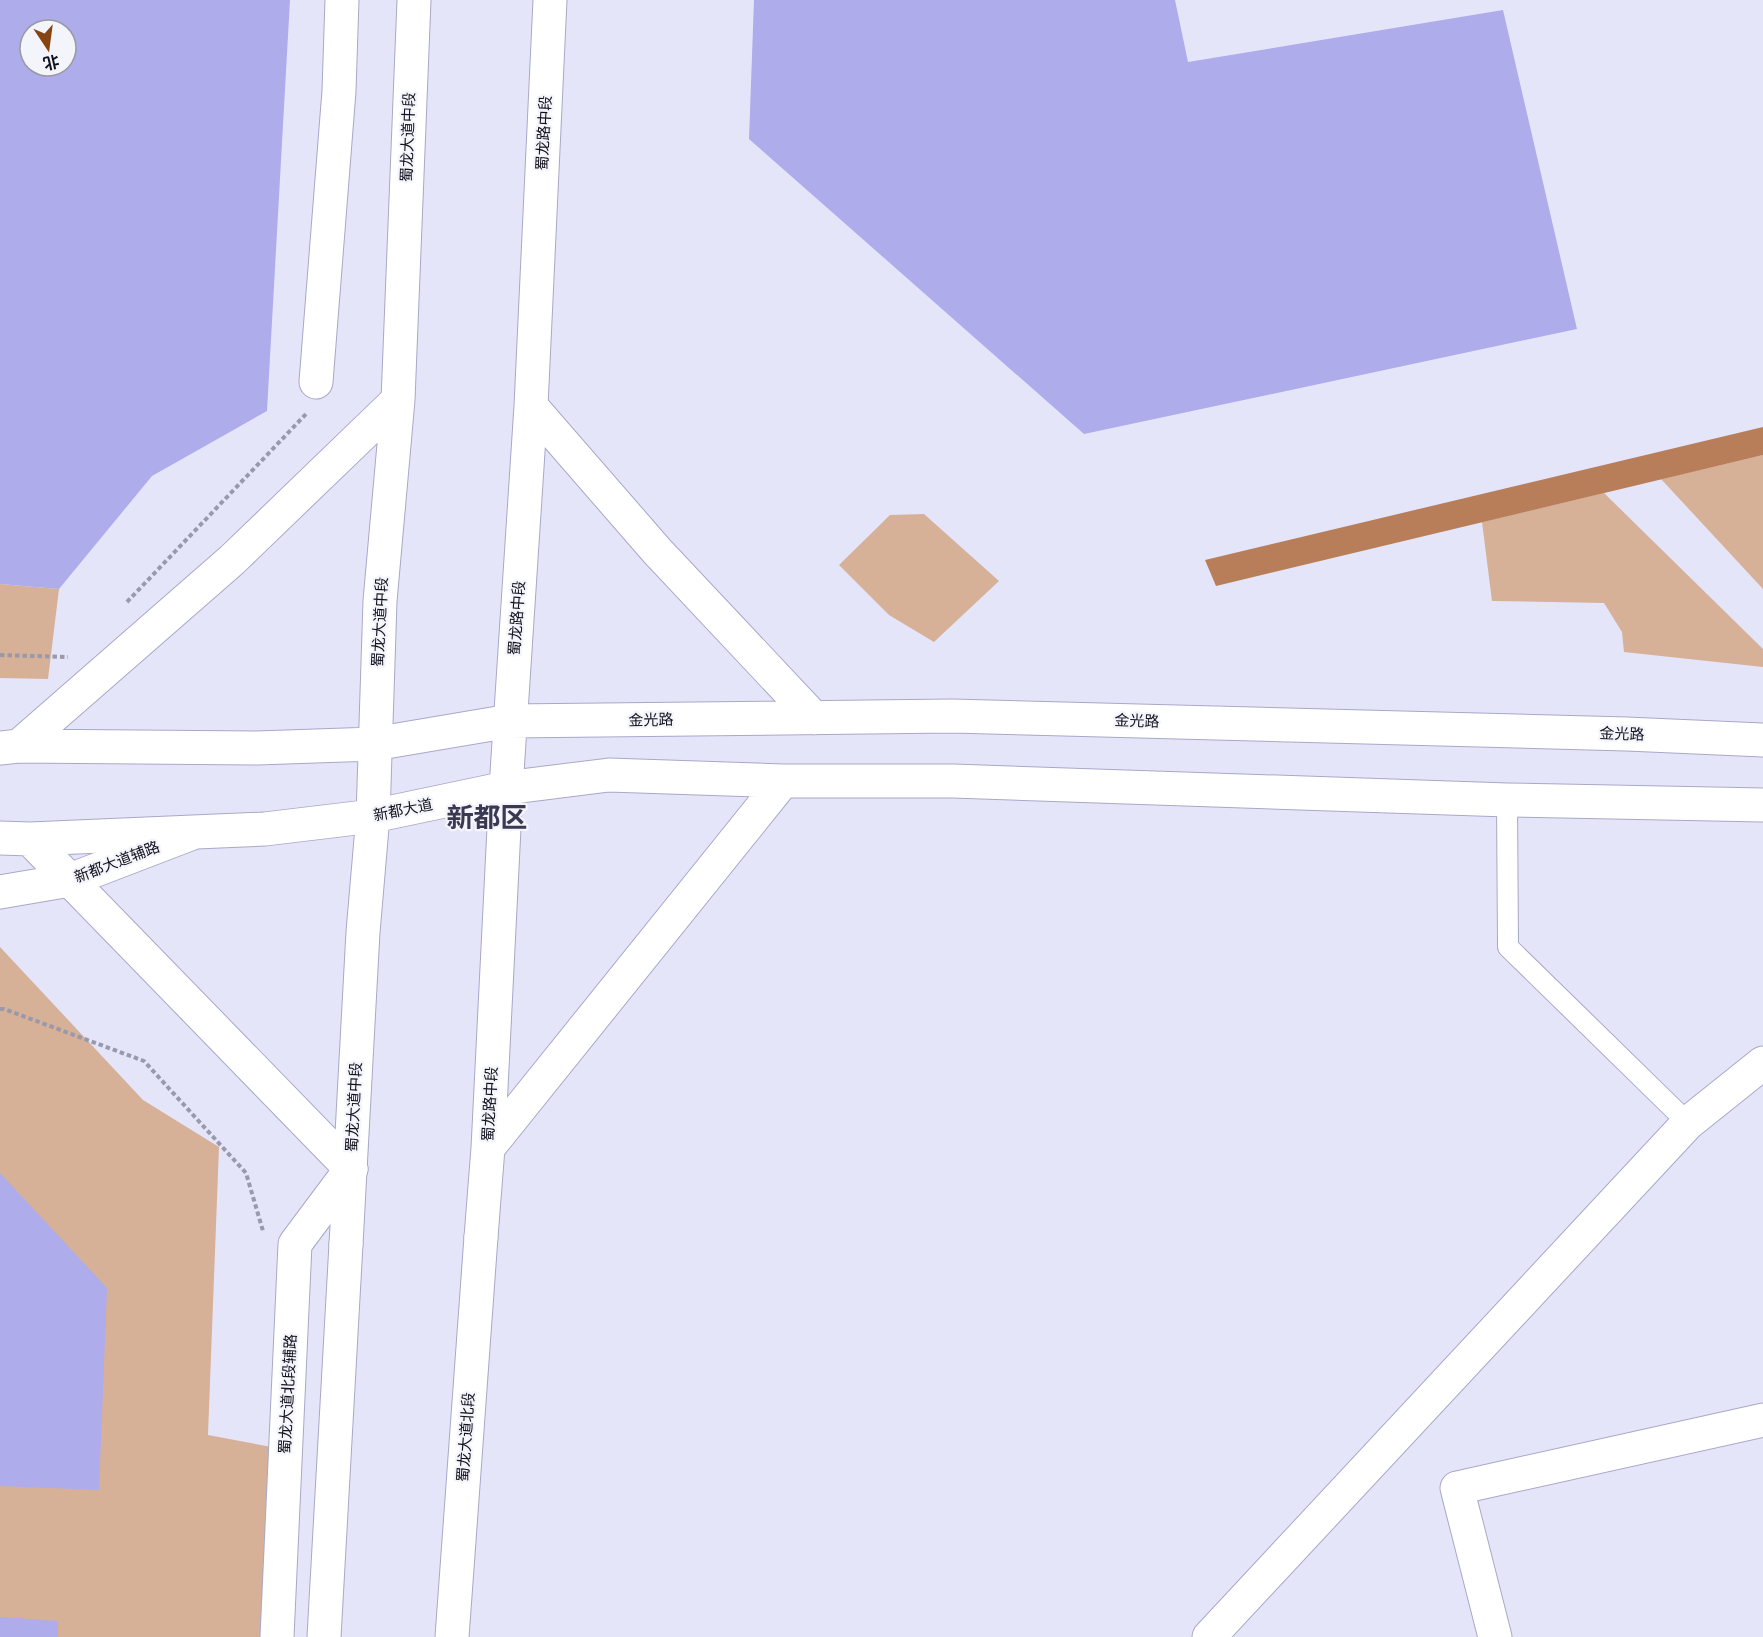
<svg xmlns="http://www.w3.org/2000/svg" width="1763" height="1637" viewBox="0 0 1763 1637" font-family="Figtree,'Noto Sans SC',sans-serif">
<rect width="100%" height="100%" fill="#e5e5fa"/>
<path fill="#d7b098" d="M 1763,455 L 1763,589 L 1661,479 Z
M 1604,493 L 1763,649 L 1763,667 L 1624,652 L 1622,632 L 1604,603 L 1492,601 L 1482,522 Z
M 924,514 L 999,581 L 934,642 L 889,615 L 839,565 L 890,515 Z
M 0,584 L 59,589 L 48,679 L 0,678 Z
M 0,947 L 143,1100 L 219,1147 L 208,1435 L 288,1450 L 276,1637 L 0,1637 Z"/>
<path fill="#b77e59" d="M 1763,427 L 1763,455 L 1216,586 L 1205,560 Z"/>
<path fill="#aeacea" fill-rule="evenodd" d="M 0,0 L 290,0 L 267,411 L 152,476 L 59,589 L 0,584 ZM 30,30 L 66,30 L 66,66 L 30,66 Z
M 754,0 L 1175,0 L 1188,62 L 1503,10 L 1577,329 L 1084,434 L 749,139 Z
M 0,1173 L 107,1288 L 99,1490 L 0,1486 Z
M 0,1617 L 58,1621 L 58,1637 L 0,1637 Z"/>
<g fill="none" stroke-linecap="round" stroke-linejoin="round">
<g stroke="#a8a8c8" stroke-width="22">
<path id="service" d="M 1507,800 L 1508,947 L 1688,1123"/>
</g>
<g stroke="#a8a8c8" stroke-width="35">
<path id="minor" d="M 1209,1637 L 1688,1123 L 1763,1063
M 1495,1637 L 1457,1488 L 1763,1420"/>
</g>
<g stroke="#a8a8c8" stroke-width="35">
<path id="tertiary" d="M 316,382 L 339,91 L 342,0
M 0,892 L 70,880 L 190,834
M 277,1637 L 295,1244 L 351,1169"/>
</g>
<g stroke="#a8a8c8" stroke-width="35">
<path id="secondary" d="M 324,1637 L 346,1244
M 452,1637 L 481,1237"/>
</g>
<g stroke="#a8a8c8" stroke-width="35">
<path id="primary" d="M 531,406 L 657,551 L 814,718
M 19,746 L 232,560 L 398,400
M 0,748 L 19,746 L 257,748 L 374,744 L 510,721 L 952,716 L 1627,734 L 1763,740
M 0,838 L 30,839 L 265,829 L 373,816 L 506,788 L 609,775 L 783,781 L 953,781 L 1507,800 L 1763,805
M 30,839 L 351,1169
M 488,1148 L 783,781
M 481,1237 L 488,1148 L 506,788 L 531,406 L 550,0
M 346,1244 L 363,932 L 373,816 L 380,601 L 398,400 L 414,0"/>
</g>
<path stroke="#9999ab" stroke-width="4" stroke-dasharray="4.5 3" stroke-linecap="butt" d="M 127,602 L 306,414
M 0,655 L 68,657
M 0,1009 L 4,1009 L 144,1061 L 246,1173 L 263,1231"/>
<use href="#service" stroke="#fff" stroke-width="20"/>
<use href="#minor" stroke="#fff" stroke-width="33"/>
<use href="#tertiary" stroke="#fff" stroke-width="33"/>
<use href="#secondary" stroke="#fff" stroke-width="33"/>
<use href="#primary" stroke="#fff" stroke-width="33"/>
</g>
<g text-anchor="middle" stroke-width="4.5" stroke-linejoin="round" paint-order="stroke">
<g font-size="15" fill="#11101c" stroke="#f4f4fb">
<text transform="translate(544 133) rotate(-87)" y="5">蜀龙路中段</text>
<text transform="translate(408 137) rotate(-88)" y="5">蜀龙大道中段</text>
<text transform="translate(517 618) rotate(-86)" y="5">蜀龙路中段</text>
<text transform="translate(380 622) rotate(-87)" y="5">蜀龙大道中段</text>
<text transform="translate(651 720) rotate(-1)" y="5">金光路</text>
<text transform="translate(1137 721) rotate(2)" y="5">金光路</text>
<text transform="translate(1622 734) rotate(2)" y="5">金光路</text>
<text transform="translate(403 810) rotate(-11)" y="5">新都大道</text>
<text transform="translate(117 862) rotate(-21)" y="5">新都大道辅路</text>
<text transform="translate(490 1104) rotate(-87)" y="5">蜀龙路中段</text>
<text transform="translate(354 1107) rotate(-87)" y="5">蜀龙大道中段</text>
<text transform="translate(288 1394) rotate(-87)" y="5">蜀龙大道北段辅路</text>
<text transform="translate(466 1437) rotate(-86)" y="5">蜀龙大道北段</text>
</g>
<g font-size="27" font-weight="bold" fill="#3a3954" stroke="#f4f4fb">
<text x="487" y="827">新都区</text>
</g>
</g>
<g transform="translate(48 48) rotate(167)"><circle r="28" fill="#f4f4fb" stroke="#9999a2" stroke-width="1.5"/>
<path d="M0-4.5L10 22L0 15L-10 22Z" fill="#864510"/>
<text y="-9" font-size="16" font-weight="bold" text-anchor="middle" fill="#11101c">北</text>
</g>
</svg>
